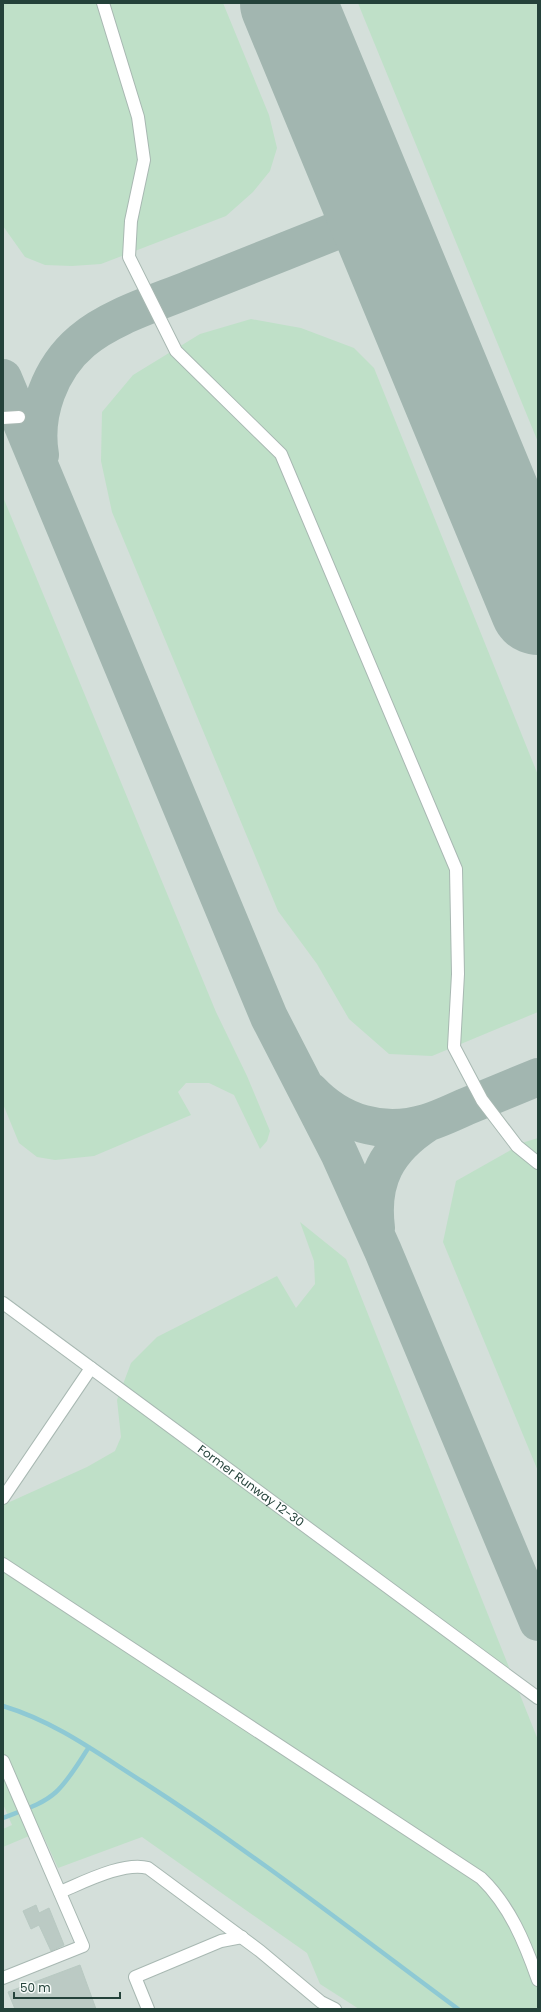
<svg xmlns="http://www.w3.org/2000/svg" width="541" height="2012" viewBox="0 0 541 2012" font-family="Poppins,sans-serif">
<rect width="100%" height="100%" fill="#e6efeb"/>
<path fill="#d4dfda" d="M 3,3 L 538,3 L 538,2009 L 3,2009 Z"/>
<path fill="#bfe0c8" d="M 3,3 L 223,3 L 269,115 L 277,148 L 270,171 L 253,192 L 226,216 L 101,264 L 72,266 L 45,265 L 25,257 L 3,226 Z
M 358,3 L 538,3 L 538,442 L 364,18 Z
M 251,319 L 301,328 L 354,348 L 374,368 L 538,775 L 538,1012 L 432,1056 L 389,1054 L 349,1019 L 317,964 L 278,911 L 112,512 L 101,461 L 102,412 L 133,375 L 200,334 Z
M 3,497 L 216,1012 L 247,1076 L 270,1131 L 267,1141 L 260,1149 L 234,1095 L 209,1083 L 186,1083 L 178,1092 L 191,1115 L 94,1156 L 55,1160 L 37,1157 L 19,1143 L 3,1104 Z
M 538,1138 L 538,1471 L 443,1242 L 456,1181 L 525,1142 Z
M 300,1222 L 346,1259 L 538,1740 L 538,2009 L 359,2009 L 320,1984 L 307,1953 L 142,1837 L 58,1868 L 41,1831 L 3,1847 L 3,1829 L 12,1825 L 3,1804 L 3,1505 L 87,1467 L 115,1451 L 121,1437 L 117,1400 L 131,1363 L 157,1337 L 277,1276 L 296,1308 L 315,1284 L 314,1261 Z"/>
<g fill="none" stroke-linecap="round" stroke-linejoin="round">
<path stroke="#8ec9d4" stroke-width="4.5" d="M 3,1706 C 56,1722 97,1753 143,1782 C 252,1852 354,1932 458,2009
M 3,1818 C 20,1811 42,1805 56,1792 C 69,1780 79,1762 89,1747"/>
<path stroke="#a2b6b0" stroke-width="38" d="M 3,378 L 269,1017 L 339,1153 L 383,1251 L 538,1622
M 40,455 C 33,414 50,368 82,341 C 110,317 156,303 190,289 C 252,264 314,240 376,215
M 530,588 L 538,590
M 310,1091 C 340,1123 382,1136 426,1123 C 439,1119 452,1113 465,1107 C 489,1097 514,1087 538,1077
M 376,1228 C 370,1180 387,1149 427,1123"/>
<path stroke="#a2b6b0" stroke-width="96" d="M 288,3 L 538,607"/>
</g>
<path fill="#bbcac4" stroke="#b8c9c2" d="M 36,1905 L 39,1913 L 49,1908 L 64,1945 L 51,1951 L 39,1925 L 31,1929 L 23,1911 Z
M 80,1965 L 96,2009 L 15,2009 L 8,1992 Z"/>
<g fill="none" stroke-linecap="round" stroke-linejoin="round">
<g stroke="#a8b8b2" stroke-width="14">
<g id="minor">
<path d="M 103,3 L 138,117 L 144,160 L 131,221 L 129,257 L 176,351 L 281,454 L 456,869 L 458,974 L 454,1047 L 482,1100 L 517,1146 L 538,1163"/>
<path d="M 3,418 L 19,417"/>
<path id="s1" d="M 3,1303 L 538,1698"/>
<path d="M 3,1498 L 91,1368"/>
<path d="M 3,1564 L 481,1878 C 510,1906 525,1943 538,1980"/>
<path d="M 3,1761 L 83,1946 L 3,1978"/>
<path d="M 60,1892 C 82,1883 124,1861 148,1868 L 260,1951 L 321,2002 L 335,2009"/>
<path d="M 148,2009 L 135,1977 L 221,1941 L 242,1937"/>
</g>
</g>
<use href="#minor" stroke="#fff" stroke-width="12"/>
</g>
<g text-anchor="middle" stroke-width="3.5" stroke-linejoin="round" paint-order="stroke">
<g font-size="12" fill="#24423a" stroke="#f7fbf9">
<text dy="4" stroke="none"><textPath href="#s1" startOffset="308">Former Runway 12-30</textPath></text>
</g>
</g>
<rect width="541" height="2012" fill="none" stroke="#24423a" stroke-width="8"/>
<path d="M14 1992v6h106v-6" fill="none" stroke="#24423a" stroke-width="2"/>
<text x="20" y="1992" font-size="12" fill="#24423a" stroke="#f7fbf9" stroke-width="3" paint-order="stroke">50 m</text>
</svg>
